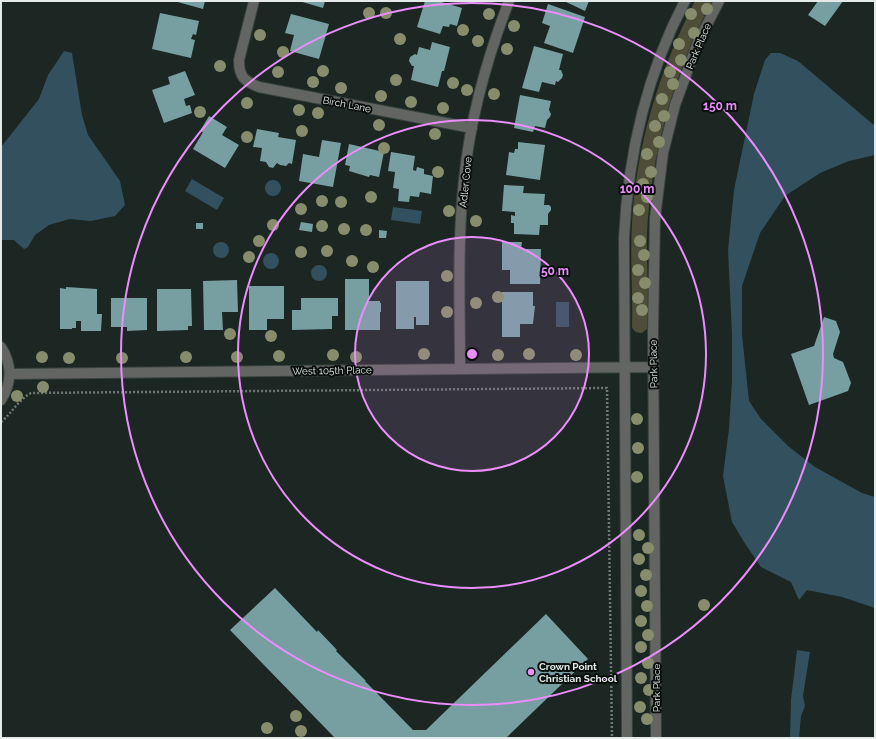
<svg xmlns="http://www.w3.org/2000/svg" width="876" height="739" viewBox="0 0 876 739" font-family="Raleway,sans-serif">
<rect width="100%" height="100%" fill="#1c2723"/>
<path fill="#4d4d38" d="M 695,1 L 712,1 C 674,73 651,152 647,234 C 646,265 650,297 647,329 L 642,333 C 637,333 634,332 632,327 C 633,293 630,259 632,224 C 636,146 659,71 695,1 Z"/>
<path fill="#33505e" d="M 64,51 L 72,53 L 82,115 L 88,135 L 120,181 L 125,205 L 115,216 L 91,221 L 70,219 L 49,225 L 35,235 L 28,247 L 24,249 L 14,240 L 2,240 L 1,238 L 1,147 L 39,99 L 48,75 Z
M 771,53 L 780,53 L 798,61 L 875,126 L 875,155 L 849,161 L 820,173 L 785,196 L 760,233 L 742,286 L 742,335 L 749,401 L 761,419 L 788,446 L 815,467 L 862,493 L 875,497 L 875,608 L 842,597 L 807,590 L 799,600 L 791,582 L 761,567 L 744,542 L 732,522 L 723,476 L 729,429 L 732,381 L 732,334 L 728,250 L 734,190 L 754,94 L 765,60 Z
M 192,179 L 224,198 L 217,210 L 185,191 Z
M265 188a8 8 0 1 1 16 0a8 8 0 1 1-16 0Z
M 393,207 L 422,211 L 420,224 L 391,220 Z
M213 250a8 8 0 1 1 16 0a8 8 0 1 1-16 0Z
M263 261a8 8 0 1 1 16 0a8 8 0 1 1-16 0Z
M311 273a8 8 0 1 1 16 0a8 8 0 1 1-16 0Z
M 556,302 L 569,302 L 569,327 L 556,327 Z
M 797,650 L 810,652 L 803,696 L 805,706 L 801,716 L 799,738 L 790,738 L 791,700 Z"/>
<path fill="#779ea0" d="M 174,1 L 205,1 L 203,9 Z
M 299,1 L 325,1 L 323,8 Z
M 425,1 L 438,1 L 462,8 L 457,26 L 450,24 L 449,27 L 443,26 L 440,34 L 417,27 Z
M 564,1 L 589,1 L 585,11 Z
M 818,1 L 843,1 L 825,26 L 808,15 Z
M 548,4 L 585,17 L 573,53 L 544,43 L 550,26 L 542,23 Z
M 160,13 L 199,21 L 196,35 L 193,34 L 191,39 L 195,40 L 191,58 L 152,49 Z
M 291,14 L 329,24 L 319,59 L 290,51 L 294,35 L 285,33 Z
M 432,42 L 450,47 L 444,71 L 442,71 L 438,87 L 411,80 L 414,66 L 412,66 L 409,61 L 410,57 L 415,54 L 417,55 L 419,47 L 430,50 Z
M 534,46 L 563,54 L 559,70 L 561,70 L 563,75 L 562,78 L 558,82 L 556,81 L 555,85 L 542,82 L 539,92 L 522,88 Z
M 185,71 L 195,95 L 184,99 L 186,106 L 190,105 L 192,113 L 164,123 L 152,90 L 170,84 L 168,77 Z
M 520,95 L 551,101 L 549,110 L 551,114 L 550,117 L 547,120 L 545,128 L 535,126 L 533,132 L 514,128 Z
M 209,116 L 227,127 L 222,135 L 239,145 L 225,168 L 193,149 L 203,132 L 200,131 Z
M 257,129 L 279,133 L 278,137 L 296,140 L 292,164 L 289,163 L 286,166 L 280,165 L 277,163 L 273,168 L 269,167 L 266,162 L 260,161 L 262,148 L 253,147 Z
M 322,140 L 341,143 L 333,187 L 299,181 L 303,154 L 319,157 Z
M 518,142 L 545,145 L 540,180 L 506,175 L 509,152 L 514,153 L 515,149 L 518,149 Z
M 349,144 L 384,152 L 379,177 L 370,175 L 369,177 L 349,171 L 350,166 L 345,165 Z
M 391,152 L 415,156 L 413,170 L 416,171 L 417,167 L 424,169 L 424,174 L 433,176 L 431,194 L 420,192 L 419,197 L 410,196 L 409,202 L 398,201 L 399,189 L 393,188 L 395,172 L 388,171 Z
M 504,185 L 524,186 L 523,193 L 545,194 L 544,205 L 549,205 L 551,207 L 551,210 L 548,214 L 548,225 L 540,225 L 539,235 L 514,234 L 514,223 L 511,223 L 511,215 L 515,216 L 515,212 L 502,211 Z
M 301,222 L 313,224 L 312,232 L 299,230 Z
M 196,223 L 203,223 L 203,229 L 196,229 Z
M 379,230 L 387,231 L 386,238 L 379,238 Z
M 502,242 L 522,242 L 521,249 L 541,249 L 540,284 L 510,284 L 510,270 L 502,270 Z
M 345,279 L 369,279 L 369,301 L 380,301 L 380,303 L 381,303 L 381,312 L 380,312 L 380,330 L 345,330 Z
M 237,280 L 238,312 L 222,312 L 223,330 L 204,330 L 203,281 Z
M 396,281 L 429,281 L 429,325 L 416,325 L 416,317 L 414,317 L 414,329 L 396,329 Z
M 249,286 L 284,286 L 284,319 L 267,319 L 267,330 L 249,330 Z
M 66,287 L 97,289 L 97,314 L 102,314 L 101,331 L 81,331 L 81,321 L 76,321 L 76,328 L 72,328 L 72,329 L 60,329 L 60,288 L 66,289 Z
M 157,289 L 191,289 L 192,326 L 188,326 L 188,330 L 157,331 Z
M 502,292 L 533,292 L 533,306 L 535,306 L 533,324 L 520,324 L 520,337 L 502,337 Z
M 111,298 L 147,298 L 147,330 L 127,331 L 127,327 L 111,327 Z
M 301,298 L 338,298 L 338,316 L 332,316 L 332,329 L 292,330 L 292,310 L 301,310 Z
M 824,317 L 836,321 L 840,332 L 833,354 L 834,358 L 843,362 L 851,383 L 848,391 L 809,405 L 791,354 L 814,346 Z
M 275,588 L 317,632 L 318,630 L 337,650 L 336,651 L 366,681 L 365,681 L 413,730 L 426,730 L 546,614 L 588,659 L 506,738 L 335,738 L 230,630 Z"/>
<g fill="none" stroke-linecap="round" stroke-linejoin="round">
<g stroke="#38423e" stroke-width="12">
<path id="minor" d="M 254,1 L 239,60 C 239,77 244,81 259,87 L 472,128
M 1,347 C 12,364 12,383 1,400
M 460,368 C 460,306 457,242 464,180 C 470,119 487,58 509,1
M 10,374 L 654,367
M 627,738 L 624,238 C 628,156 646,75 685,1
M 656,738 L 653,330 L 655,218 L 663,153 L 675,105 L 698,42 L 719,1"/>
</g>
<path stroke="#6f7874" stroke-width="2.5" stroke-dasharray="2 2" stroke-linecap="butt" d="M 1,422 C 13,412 17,401 31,393 L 607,388 L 612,738"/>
<use href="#minor" stroke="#626561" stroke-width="10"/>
</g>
<g fill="#868c6c">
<circle cx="707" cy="9" r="6"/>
<circle cx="369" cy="13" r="6"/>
<circle cx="386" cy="13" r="6"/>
<circle cx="489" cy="14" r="6"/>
<circle cx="691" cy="14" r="6"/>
<circle cx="514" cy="26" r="6"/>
<circle cx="463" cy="30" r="6"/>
<circle cx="694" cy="33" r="6"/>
<circle cx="260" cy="35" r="6"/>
<circle cx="400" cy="39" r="6"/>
<circle cx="478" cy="41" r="6"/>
<circle cx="679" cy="44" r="6"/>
<circle cx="507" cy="49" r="6"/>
<circle cx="283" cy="52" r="6"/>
<circle cx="681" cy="60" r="6"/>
<circle cx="220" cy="66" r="6"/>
<circle cx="323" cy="71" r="6"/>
<circle cx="278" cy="72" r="6"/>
<circle cx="670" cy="72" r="6"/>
<circle cx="396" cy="80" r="6"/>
<circle cx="313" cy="82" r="6"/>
<circle cx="453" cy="83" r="6"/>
<circle cx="673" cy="84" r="6"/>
<circle cx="341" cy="88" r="6"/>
<circle cx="467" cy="90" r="6"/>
<circle cx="494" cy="94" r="6"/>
<circle cx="381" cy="96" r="6"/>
<circle cx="662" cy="99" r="6"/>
<circle cx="411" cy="102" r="6"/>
<circle cx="247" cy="103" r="6"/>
<circle cx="443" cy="108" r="6"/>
<circle cx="299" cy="110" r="6"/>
<circle cx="200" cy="112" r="6"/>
<circle cx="318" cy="113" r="6"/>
<circle cx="664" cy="116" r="6"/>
<circle cx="379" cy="125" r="6"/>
<circle cx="655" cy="126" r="6"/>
<circle cx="302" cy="131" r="6"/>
<circle cx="435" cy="134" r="6"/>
<circle cx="247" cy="137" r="6"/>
<circle cx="659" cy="142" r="6"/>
<circle cx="384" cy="148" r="6"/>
<circle cx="647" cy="154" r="6"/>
<circle cx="438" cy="172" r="6"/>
<circle cx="651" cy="172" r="6"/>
<circle cx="643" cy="184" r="6"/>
<circle cx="371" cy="197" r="6"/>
<circle cx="647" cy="197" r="6"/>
<circle cx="322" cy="201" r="6"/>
<circle cx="341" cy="202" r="6"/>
<circle cx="301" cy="209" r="6"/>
<circle cx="639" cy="210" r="6"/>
<circle cx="449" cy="211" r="6"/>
<circle cx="476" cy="221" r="6"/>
<circle cx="273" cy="225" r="6"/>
<circle cx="322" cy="226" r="6"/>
<circle cx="344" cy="229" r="6"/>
<circle cx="366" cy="230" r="6"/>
<circle cx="259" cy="241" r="6"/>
<circle cx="640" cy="241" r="6"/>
<circle cx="327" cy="251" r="6"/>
<circle cx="301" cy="252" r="6"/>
<circle cx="644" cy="255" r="6"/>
<circle cx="249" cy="257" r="6"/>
<circle cx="352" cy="261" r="6"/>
<circle cx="373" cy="267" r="6"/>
<circle cx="638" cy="270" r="6"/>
<circle cx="447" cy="276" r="6"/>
<circle cx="645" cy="283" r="6"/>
<circle cx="498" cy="297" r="6"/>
<circle cx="638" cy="298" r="6"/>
<circle cx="476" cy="303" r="6"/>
<circle cx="642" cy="310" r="6"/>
<circle cx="447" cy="312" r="6"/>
<circle cx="230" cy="334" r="6"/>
<circle cx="271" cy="336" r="6"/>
<circle cx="424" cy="354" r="6"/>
<circle cx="529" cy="354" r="6"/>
<circle cx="333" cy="355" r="6"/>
<circle cx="498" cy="355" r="6"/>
<circle cx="576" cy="355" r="6"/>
<circle cx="279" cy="356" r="6"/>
<circle cx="42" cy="357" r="6"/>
<circle cx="186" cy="357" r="6"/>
<circle cx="237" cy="357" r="6"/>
<circle cx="356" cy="357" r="6"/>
<circle cx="69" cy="358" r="6"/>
<circle cx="122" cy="358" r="6"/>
<circle cx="43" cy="387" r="6"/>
<circle cx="17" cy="396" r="6"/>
<circle cx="637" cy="419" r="6"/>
<circle cx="638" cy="448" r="6"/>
<circle cx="637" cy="477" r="6"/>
<circle cx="639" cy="535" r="6"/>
<circle cx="648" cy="548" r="6"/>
<circle cx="639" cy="559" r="6"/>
<circle cx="646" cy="575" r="6"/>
<circle cx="641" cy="591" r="6"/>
<circle cx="704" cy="605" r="6"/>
<circle cx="647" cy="606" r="6"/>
<circle cx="641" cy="621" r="6"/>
<circle cx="648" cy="635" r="6"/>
<circle cx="641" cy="647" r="6"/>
<circle cx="648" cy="663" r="6"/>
<circle cx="641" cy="678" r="6"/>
<circle cx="649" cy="690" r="6"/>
<circle cx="640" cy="707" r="6"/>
<circle cx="296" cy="716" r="6"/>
<circle cx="647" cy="719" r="6"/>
<circle cx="267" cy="728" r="6"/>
<circle cx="301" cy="731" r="6"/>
</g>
<circle cx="472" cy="354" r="117" fill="#eb8dfc" fill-opacity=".12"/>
<g fill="none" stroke="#eb8dfc" stroke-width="2">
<circle cx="472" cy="354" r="117"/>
<circle cx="472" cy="354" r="234"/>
<circle cx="472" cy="354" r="351"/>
</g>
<circle fill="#eb8dfc" stroke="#0a0f0d" stroke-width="1.5" cx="531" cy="672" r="4"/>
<g text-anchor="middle" stroke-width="4" stroke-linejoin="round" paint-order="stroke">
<g font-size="10" fill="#e3eae7" stroke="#0a0f0d">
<text transform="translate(698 46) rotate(-67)" y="4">Park Place</text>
<text transform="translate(347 104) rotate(11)" y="4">Birch Lane</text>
<text transform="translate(465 182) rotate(-84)" y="4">Adler Cove</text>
<text transform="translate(653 364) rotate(-91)" y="4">Park Place</text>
<text transform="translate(332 370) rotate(-1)" y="4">West 105th Place</text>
<text transform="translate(656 688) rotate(-90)" y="4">Park Place</text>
</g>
<g font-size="10" font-weight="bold" fill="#e3eae7" stroke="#0a0f0d" text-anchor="start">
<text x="539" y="670">Crown Point<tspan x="539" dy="12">Christian School</tspan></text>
</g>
</g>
<circle cx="472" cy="354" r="6" fill="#eb8dfc" stroke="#0a0f0d" stroke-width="2"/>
<g font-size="12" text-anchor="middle" font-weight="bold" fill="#eb8dfc" stroke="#0a0f0d" stroke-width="4" stroke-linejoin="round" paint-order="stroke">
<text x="720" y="110">150 m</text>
<text x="637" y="193">100 m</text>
<text x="555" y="275">50 m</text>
</g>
<rect width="876" height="739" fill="none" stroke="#e3eae7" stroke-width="4"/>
</svg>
